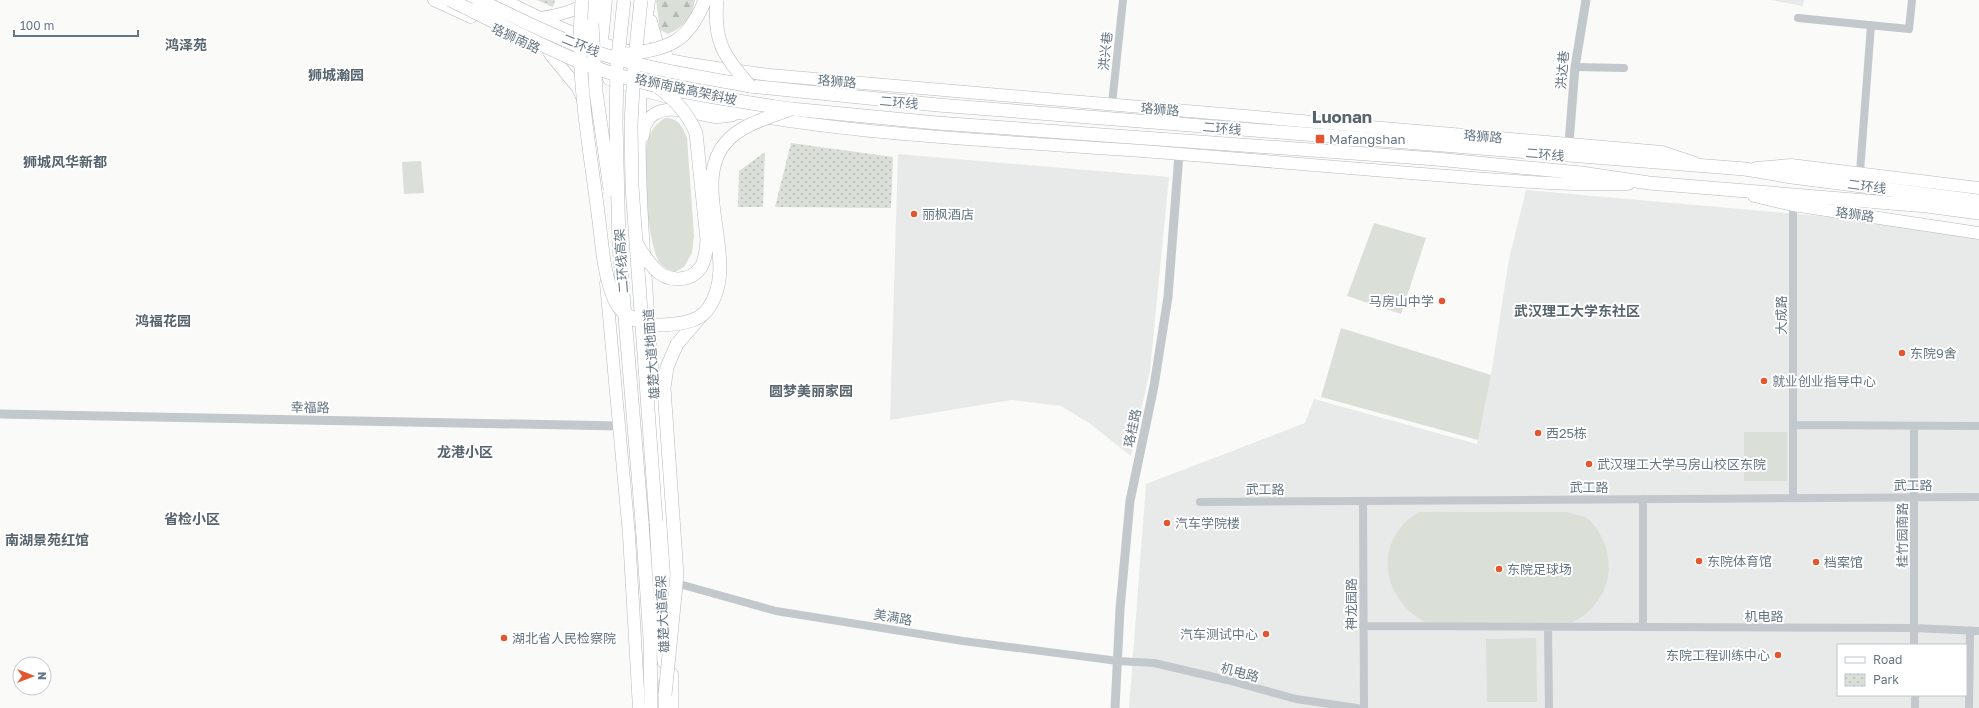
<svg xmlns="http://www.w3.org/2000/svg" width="1979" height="708" viewBox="0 0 1979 708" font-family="'Golos Text','Noto Sans SC',sans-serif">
<defs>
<pattern id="forest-firs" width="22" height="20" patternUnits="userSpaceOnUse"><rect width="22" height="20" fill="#dadfd7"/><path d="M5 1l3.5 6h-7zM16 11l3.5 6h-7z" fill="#b4b9b4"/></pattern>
<pattern id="park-dots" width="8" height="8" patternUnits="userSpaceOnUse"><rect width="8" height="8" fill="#dadfd7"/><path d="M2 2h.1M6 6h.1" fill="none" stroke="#b4b9b4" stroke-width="1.8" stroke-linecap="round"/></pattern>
</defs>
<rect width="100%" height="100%" fill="#fafaf8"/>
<path fill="#e8e9e9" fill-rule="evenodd" d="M 1770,0 L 1804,0 L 1803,6 Z
M 898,154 L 1169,177 L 1150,370 L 1131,456 L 1089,423 L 1061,406 L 1011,400 L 890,420 Z
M 1526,190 L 1853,219 L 1979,239 L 1979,708 L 1129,708 L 1146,484 L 1305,423 L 1314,399 L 1477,444 L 1491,375 L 1509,259 ZM 1838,645 L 1966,645 L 1966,695 L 1838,695 Z"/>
<path fill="#dadfd7" d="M 665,118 C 679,118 682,126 687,138 L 694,236 L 692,253 L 684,267 L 675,272 C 668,270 662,267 658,260 C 648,240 640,160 648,139 C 651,130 657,123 665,118 Z
M 421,161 L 424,193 L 404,194 L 402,162 Z
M 1374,223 L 1426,238 L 1401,314 L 1347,296 Z
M 1341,328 L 1491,375 L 1478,440 L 1321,397 Z
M 1744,432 L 1787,432 L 1787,481 L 1744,481 Z
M 1419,512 L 1567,512 C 1572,514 1579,515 1585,517 C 1591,520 1598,530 1601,536 C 1618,569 1606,605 1573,622 L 1425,622 C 1380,598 1373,539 1419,512 Z
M 1536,638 L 1537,702 L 1487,702 L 1486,639 Z"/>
<path fill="url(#forest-firs)" d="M 656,0 L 695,0 C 693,17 683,27 668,34 L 660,30 Z"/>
<path fill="url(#park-dots)" d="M 537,0 L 555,0 L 553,7 Z
M 791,143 L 893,157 L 891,208 L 775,207 Z
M 765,152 L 763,207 L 738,207 L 739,171 Z"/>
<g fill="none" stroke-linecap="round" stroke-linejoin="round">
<g stroke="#b5babe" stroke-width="13">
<path id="primary" d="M 434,0 L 471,17
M 503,0 C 536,16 569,33 603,44 C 658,61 714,68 770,75 L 1662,152 L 1695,163
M 649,0 C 635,96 639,186 646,283 C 653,392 665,502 669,611
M 540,18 C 558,15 573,12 588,2
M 651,21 L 657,43 L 666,54
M 601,51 L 606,0
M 550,54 L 578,88 L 597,131
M 609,79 C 693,109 783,122 871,131 C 974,141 1077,146 1180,154 C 1261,161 1342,167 1422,174 C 1491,179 1559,186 1628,184
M 597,133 L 600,188
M 643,136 C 644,132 644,127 646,124 C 657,99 695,114 715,117 C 721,117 727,116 733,115
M 1756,168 L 1791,165 L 1979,188
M 1754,196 L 1793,205 L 1979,233
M 606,283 L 629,535 L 639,708
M 672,674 L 672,708"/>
</g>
<g stroke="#b4b9bd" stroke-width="14">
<path id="trunk" d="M 592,24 L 594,0
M 750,86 L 938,105 L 1745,169 L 1792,177 L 1979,201
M 791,109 L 937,123 L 1436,159 L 1581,173 L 1649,183 L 1927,206 L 1979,213
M 677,344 L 703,314
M 656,521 L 664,662
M 642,522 L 650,639 L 651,708
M 665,684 L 665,708"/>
</g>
<path stroke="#c3c8cc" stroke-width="8" d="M 1798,18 L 1909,29 L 1912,0
M 1575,67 L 1624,68
M 1112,104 L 1123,0
M 1860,172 L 1871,25
M 1793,205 L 1793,425
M 1914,426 L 1914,645
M 1793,498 L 1793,425 L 1979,426
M 1643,499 L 1643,627
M 1363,501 L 1364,708
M 1200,502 L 1979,497
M 672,582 L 776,611 L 963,641 L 1118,661 L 1154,663 L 1227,680 L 1296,699 L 1357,708
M 1363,626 L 1914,628 L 1979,631
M 1548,627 L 1549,708
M 1915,695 L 1915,708
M 1969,708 L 1970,631"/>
<path stroke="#c3c8cc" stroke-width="9" d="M 1569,143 L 1575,67 L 1586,0
M 0,414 L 619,426
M 1115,708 L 1120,609 L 1130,501 L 1154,386 L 1168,297 L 1179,154"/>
<use href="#primary" stroke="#fff" stroke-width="12"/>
<use href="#trunk" stroke="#fff" stroke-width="13"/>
<g stroke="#b4b9bd" stroke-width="14" stroke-linecap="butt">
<path id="trunk-bridge" d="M 450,0 C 491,20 532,41 573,59 C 641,88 717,98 790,109
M 478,0 C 514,16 550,35 587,49 C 640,68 695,76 750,86
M 582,0 C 581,15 580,31 580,46 C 581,102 591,158 598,213 C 602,242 603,274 615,301 C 623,317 644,326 662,325 C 677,324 697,323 707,310 C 744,262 685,183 729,139 C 745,123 771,117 791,109
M 624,0 L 617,66 L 616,122 L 619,245 L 642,522
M 641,0 L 634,68 L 631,125 L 632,186 L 656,521
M 717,0 C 713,41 724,57 750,86
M 592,24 L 596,92 L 610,189
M 628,54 C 671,48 688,42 705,0
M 637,244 C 642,253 648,262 655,269 C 667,282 690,283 701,267 C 706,259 706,249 707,240 L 696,133 C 687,112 675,100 658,87
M 665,695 L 677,575 L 664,388 L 667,367 L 677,344"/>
</g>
<use href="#trunk-bridge" stroke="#fff" stroke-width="13"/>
</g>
<g fill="#e4572e" stroke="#fff" stroke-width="1.5">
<rect x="1315" y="134" width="10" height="10" rx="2"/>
<circle cx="914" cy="214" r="4"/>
<circle cx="1442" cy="301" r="4"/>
<circle cx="1902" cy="353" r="4"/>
<circle cx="1764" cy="381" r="4"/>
<circle cx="1538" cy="433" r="4"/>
<circle cx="1589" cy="464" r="4"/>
<circle cx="1167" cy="523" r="4"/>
<circle cx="1699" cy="561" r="4"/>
<circle cx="1816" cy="562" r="4"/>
<circle cx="1499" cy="569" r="4"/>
<circle cx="1266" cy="634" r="4"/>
<circle cx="504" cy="638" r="4"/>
<circle cx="1778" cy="655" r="4"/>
</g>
<g text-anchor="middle" stroke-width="4" stroke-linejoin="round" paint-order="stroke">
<g font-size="13" fill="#657683" stroke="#fff">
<text transform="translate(516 38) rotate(25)" y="5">珞狮南路</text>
<text transform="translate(581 45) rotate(22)" y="5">二环线</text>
<text transform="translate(1105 51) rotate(-84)" y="5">洪兴巷</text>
<text transform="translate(1562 70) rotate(-85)" y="5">洪达巷</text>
<text transform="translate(837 81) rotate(5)" y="5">珞狮路</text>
<text transform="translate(686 89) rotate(12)" y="5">珞狮南路高架斜坡</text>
<text transform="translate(899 102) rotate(5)" y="5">二环线</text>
<text transform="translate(1160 109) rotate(5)" y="5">珞狮路</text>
<text transform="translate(1222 128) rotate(5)" y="5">二环线</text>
<text transform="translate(1483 136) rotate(5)" y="5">珞狮路</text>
<text transform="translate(1545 154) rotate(5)" y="5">二环线</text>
<text transform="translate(1867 186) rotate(7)" y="5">二环线</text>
<text transform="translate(1855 214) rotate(8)" y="5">珞狮路</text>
<text transform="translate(621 261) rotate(-94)" y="5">二环线高架</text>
<text transform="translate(1781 315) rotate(-90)" y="5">大成路</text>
<text transform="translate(651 354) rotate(-94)" y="5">雄楚大道地面道</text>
<text transform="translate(310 407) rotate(1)" y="5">幸福路</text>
<text transform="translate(1132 428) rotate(-78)" y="5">珞桂路</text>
<text x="1913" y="490">武工路</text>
<text x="1589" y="492">武工路</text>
<text x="1265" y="494">武工路</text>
<text transform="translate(1902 535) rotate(-90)" y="5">桂竹园南路</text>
<text transform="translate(1351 604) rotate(-90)" y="5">神龙园路</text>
<text transform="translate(662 614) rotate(-93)" y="5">雄楚大道高架</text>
<text x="1764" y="621">机电路</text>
<text transform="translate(893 617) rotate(10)" y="5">美满路</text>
<text transform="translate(1240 672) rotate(15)" y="5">机电路</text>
</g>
<g font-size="13" fill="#657683" stroke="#fff" text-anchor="start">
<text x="1329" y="144">Mafangshan</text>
<text x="922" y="219">丽枫酒店</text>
<text x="1434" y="306" text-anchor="end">马房山中学</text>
<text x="1910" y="358">东院9舍</text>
<text x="1772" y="386">就业创业指导中心</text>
<text x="1546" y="438">西25栋</text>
<text x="1597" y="469">武汉理工大学马房山校区东院</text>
<text x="1175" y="528">汽车学院楼</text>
<text x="1707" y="566">东院体育馆</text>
<text x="1824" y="567">档案馆</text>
<text x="1507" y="574">东院足球场</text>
<text x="1258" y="639" text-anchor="end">汽车测试中心</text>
<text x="512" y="643">湖北省人民检察院</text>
<text x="1770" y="660" text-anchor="end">东院工程训练中心</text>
</g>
<g font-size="14" font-weight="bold" fill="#57646e" stroke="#fff">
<text x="186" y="50">鸿泽苑</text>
<text x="336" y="80">狮城瀚园</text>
<text x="65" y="167">狮城风华新都</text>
<text x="1577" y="316">武汉理工大学东社区</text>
<text x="163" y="326">鸿福花园</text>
<text x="811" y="396">圆梦美丽家园</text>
<text x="465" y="457">龙港小区</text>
<text x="192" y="524">省检小区</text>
<text x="47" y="545">南湖景苑红馆</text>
</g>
<g font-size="17" font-weight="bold" fill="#57646e" stroke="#fff">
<text x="1342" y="123">Luonan</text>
</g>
</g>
<rect x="1837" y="644" width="130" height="52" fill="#ffffff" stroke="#c1c8cd"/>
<rect x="1845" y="657" width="20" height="6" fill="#ffffff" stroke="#c1c8cd"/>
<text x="1873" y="664" font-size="12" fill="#657683">Road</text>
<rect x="1845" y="674" width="20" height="12" fill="url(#park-dots)" stroke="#c1c8cd"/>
<text x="1873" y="684" font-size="12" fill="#657683">Park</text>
<g transform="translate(32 676) rotate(90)"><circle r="19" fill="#ffffff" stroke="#c1c8cd"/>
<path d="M0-3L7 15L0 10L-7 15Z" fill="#e4572e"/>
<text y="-6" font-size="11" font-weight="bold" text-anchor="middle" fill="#657683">N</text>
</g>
<path d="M14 30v6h124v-6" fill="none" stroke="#657683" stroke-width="2"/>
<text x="20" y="30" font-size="12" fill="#657683" stroke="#ffffff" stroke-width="3" paint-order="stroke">100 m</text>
</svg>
